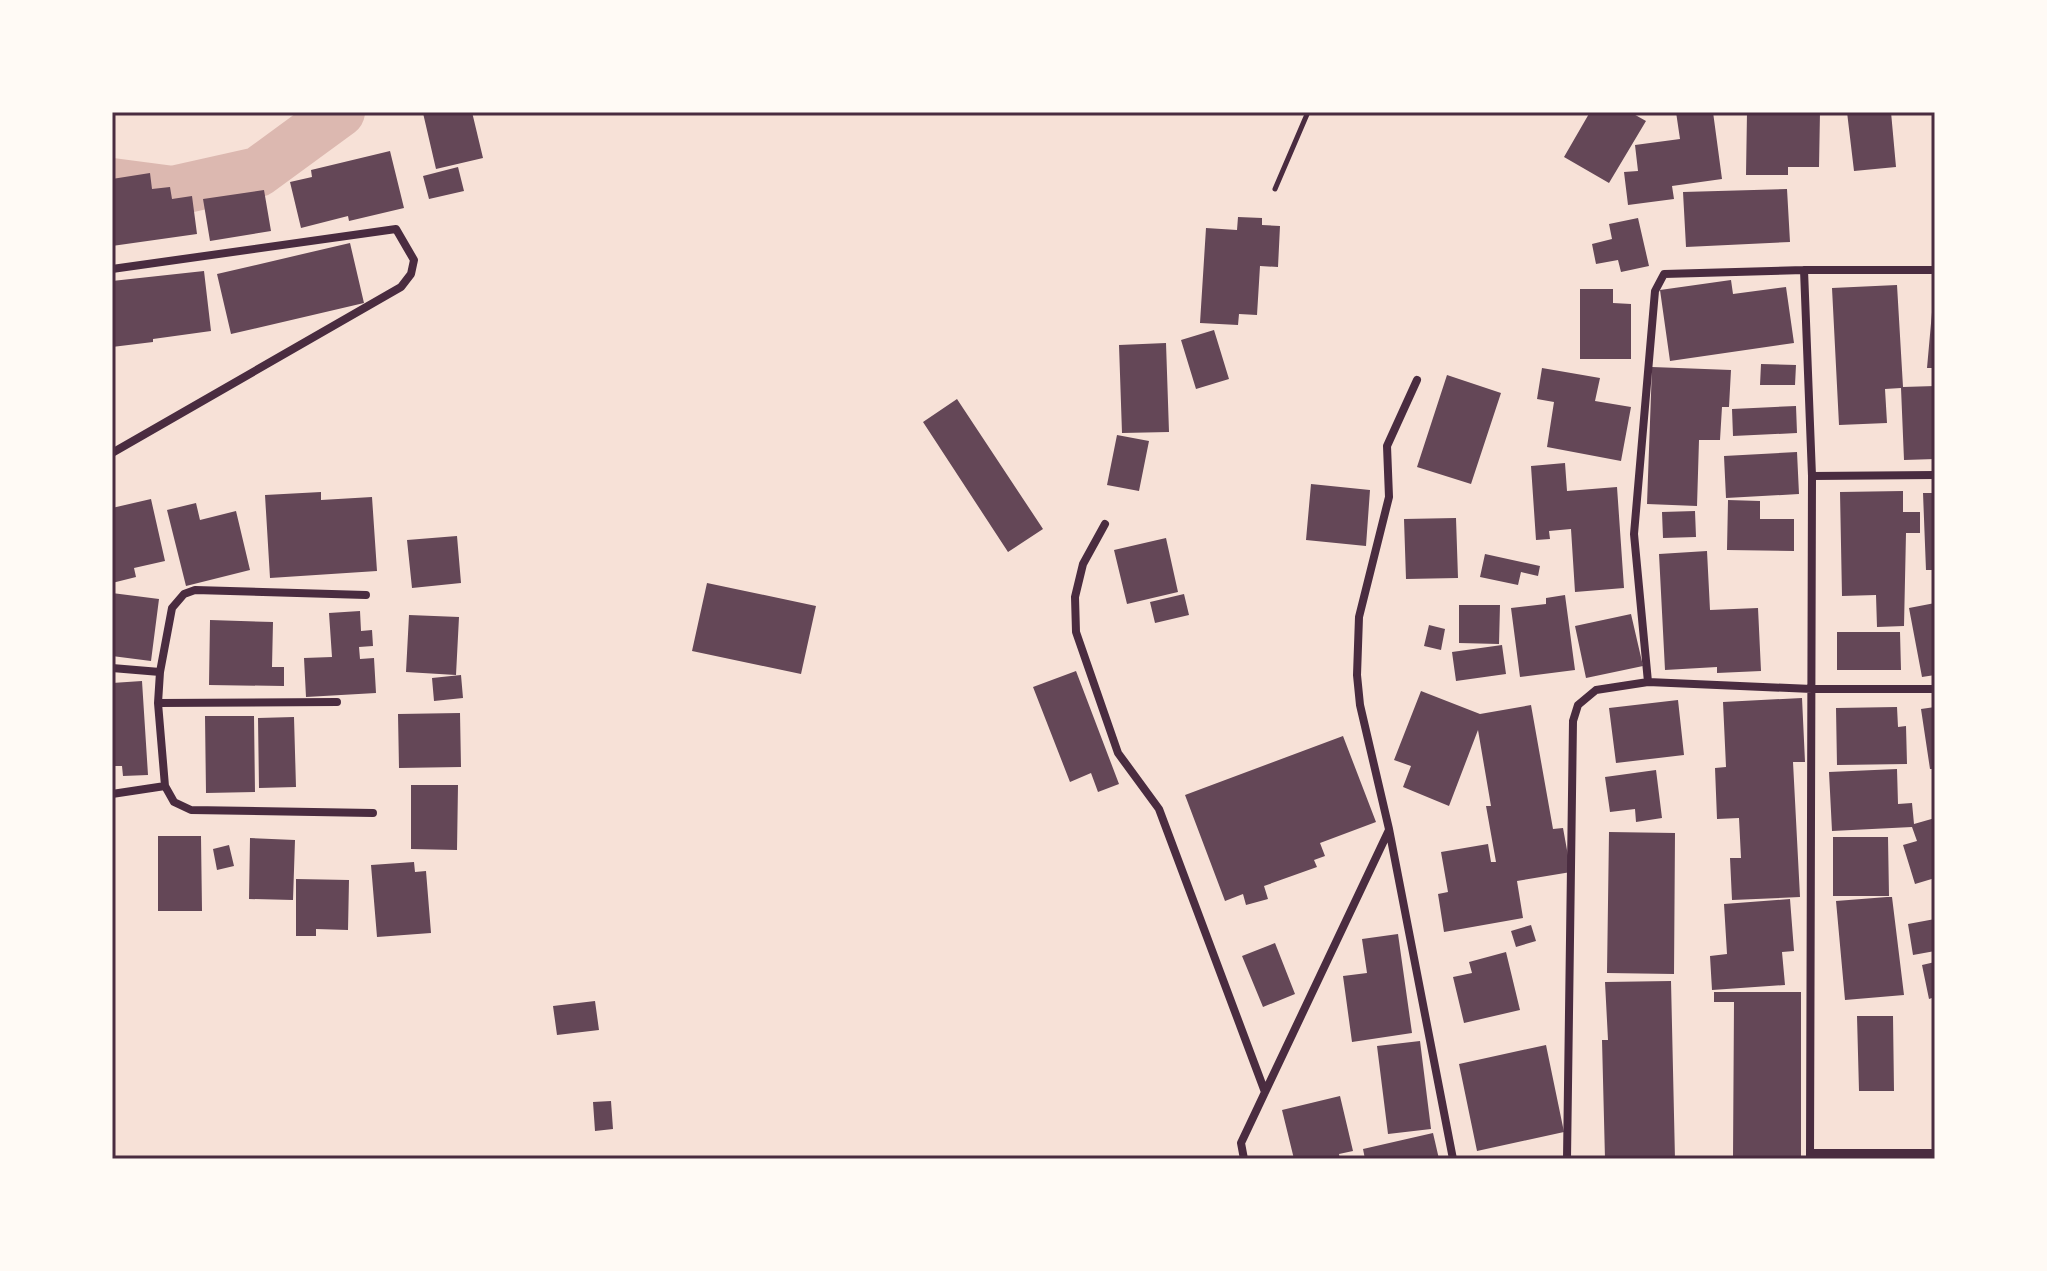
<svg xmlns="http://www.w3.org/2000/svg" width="2047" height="1271" viewBox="0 0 2047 1271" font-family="'Nunito Sans',sans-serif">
<rect width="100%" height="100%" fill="#f7e1d7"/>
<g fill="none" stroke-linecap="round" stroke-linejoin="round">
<path stroke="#dcb8b0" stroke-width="50" d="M 112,183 L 173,191 L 258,172 L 340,112"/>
</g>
<path fill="#644757" d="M 472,112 L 483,158 L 436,169 L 423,113 Z
M 1590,112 L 1630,112 L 1646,121 L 1609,183 L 1564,157 Z
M 1676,112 L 1713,112 L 1722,179 L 1672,186 L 1674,199 L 1628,205 L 1624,172 L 1638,171 L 1635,145 L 1680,139 Z
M 1747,112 L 1820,112 L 1819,167 L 1788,167 L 1788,175 L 1746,175 Z
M 1847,112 L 1891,112 L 1896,167 L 1854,171 Z
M 390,151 L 404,208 L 349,221 L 348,216 L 301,228 L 290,182 L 312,177 L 311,170 Z
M 458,167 L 464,191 L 429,199 L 423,176 Z
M 150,173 L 152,189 L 170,187 L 172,199 L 192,196 L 197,234 L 112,246 L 112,179 Z
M 1787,189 L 1790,242 L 1686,247 L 1683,192 Z
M 264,190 L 271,231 L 210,241 L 203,199 Z
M 1238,217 L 1262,218 L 1262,225 L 1280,226 L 1278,267 L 1260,266 L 1257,315 L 1239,314 L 1238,325 L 1200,323 L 1206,228 L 1237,230 Z
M 1638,218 L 1649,266 L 1621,272 L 1618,260 L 1596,264 L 1592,244 L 1612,239 L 1609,224 Z
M 350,243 L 364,303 L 231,334 L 217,274 Z
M 204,271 L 211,331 L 153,339 L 153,342 L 112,347 L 112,281 Z
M 1731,280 L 1733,294 L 1786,287 L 1794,343 L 1670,361 L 1660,290 Z
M 1897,285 L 1903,387 L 1935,386 L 1935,459 L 1904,460 L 1901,388 L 1885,389 L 1887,423 L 1839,425 L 1832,288 Z
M 1580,289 L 1613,289 L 1613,303 L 1631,304 L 1631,359 L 1580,359 Z
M 1933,301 L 1935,301 L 1935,368 L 1927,368 Z
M 1214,330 L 1229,379 L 1196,389 L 1181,340 Z
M 1166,343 L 1169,432 L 1122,433 L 1119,345 Z
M 1761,364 L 1796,365 L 1795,385 L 1760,385 Z
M 1652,367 L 1731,370 L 1729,407 L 1722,407 L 1720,440 L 1699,440 L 1697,506 L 1647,504 Z
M 1542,368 L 1600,378 L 1595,401 L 1631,407 L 1621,461 L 1547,447 L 1554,402 L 1537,399 Z
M 1447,375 L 1501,393 L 1471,484 L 1417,467 Z
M 957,399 L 1043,529 L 1008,552 L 923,422 Z
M 1796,406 L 1797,433 L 1733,436 L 1732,409 Z
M 1117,435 L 1149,441 L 1139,491 L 1107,485 Z
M 1797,452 L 1799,494 L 1726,498 L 1724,456 Z
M 1565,463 L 1567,491 L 1617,487 L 1624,588 L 1575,592 L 1571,529 L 1549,531 L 1550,539 L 1536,540 L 1531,466 Z
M 1311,484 L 1370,490 L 1366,546 L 1306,540 Z
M 1903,491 L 1903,512 L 1920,512 L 1920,533 L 1906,533 L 1904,626 L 1877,627 L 1876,595 L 1842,596 L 1840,492 Z
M 321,492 L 321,500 L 372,497 L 377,571 L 270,578 L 265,495 Z
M 1923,493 L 1935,493 L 1935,570 L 1926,570 Z
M 151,499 L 165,561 L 134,568 L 136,577 L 112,583 L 112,508 Z
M 1728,500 L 1760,501 L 1760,519 L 1794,519 L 1794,551 L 1727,550 Z
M 196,503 L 200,520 L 236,511 L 250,570 L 186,586 L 167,510 Z
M 1695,511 L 1696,537 L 1663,538 L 1662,512 Z
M 1456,518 L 1458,578 L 1406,579 L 1404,519 Z
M 457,536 L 461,583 L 412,588 L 407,540 Z
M 1166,538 L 1178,592 L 1127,604 L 1114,550 Z
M 1707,551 L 1710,610 L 1758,608 L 1761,671 L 1717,673 L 1717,667 L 1665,670 L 1659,554 Z
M 1485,554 L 1540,566 L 1538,576 L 1521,572 L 1518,585 L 1480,577 Z
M 707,583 L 816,606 L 801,674 L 692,651 Z
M 112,593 L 159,599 L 151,661 L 112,656 Z
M 1184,594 L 1189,615 L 1155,623 L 1150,602 Z
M 1565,595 L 1575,670 L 1520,677 L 1511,608 L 1546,604 L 1546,598 Z
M 1935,603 L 1935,675 L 1922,677 L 1909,608 Z
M 1459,605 L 1500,605 L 1499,644 L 1459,643 Z
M 360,611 L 361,631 L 372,630 L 373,646 L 359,647 L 360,659 L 374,658 L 376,693 L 306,697 L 304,658 L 332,657 L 329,613 Z
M 1631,614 L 1643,666 L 1586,678 L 1575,626 Z
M 409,615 L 459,617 L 456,675 L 406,672 Z
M 210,620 L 273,622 L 272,667 L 284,667 L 284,686 L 209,685 Z
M 1429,625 L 1445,629 L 1441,650 L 1424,646 Z
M 1837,632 L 1900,632 L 1901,670 L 1837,670 Z
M 1502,645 L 1506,674 L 1456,681 L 1452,652 Z
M 1076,671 L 1119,784 L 1098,792 L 1091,773 L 1070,782 L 1033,687 Z
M 461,675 L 463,698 L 434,701 L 432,678 Z
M 142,681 L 148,775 L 123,776 L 122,766 L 112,766 L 112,683 Z
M 1421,691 L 1480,714 L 1531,705 L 1553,829 L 1563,828 L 1571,872 L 1517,881 L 1523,918 L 1444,932 L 1438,894 L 1448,892 L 1441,852 L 1488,844 L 1491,862 L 1496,862 L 1486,806 L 1491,806 L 1478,730 L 1449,806 L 1403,787 L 1411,766 L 1394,760 Z
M 1802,698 L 1805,762 L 1793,762 L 1800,897 L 1732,900 L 1730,858 L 1741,858 L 1739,818 L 1717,819 L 1715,768 L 1726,767 L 1723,702 Z
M 1678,700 L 1684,755 L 1616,763 L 1609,708 Z
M 1897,707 L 1898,727 L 1906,726 L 1907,764 L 1837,765 L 1836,708 Z
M 1935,707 L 1935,769 L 1930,769 L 1921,709 Z
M 460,713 L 461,767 L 399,768 L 398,714 Z
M 205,716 L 254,716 L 255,792 L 206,793 Z
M 294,717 L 296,787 L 259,788 L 258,718 Z
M 1343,736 L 1376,822 L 1320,843 L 1325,856 L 1314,860 L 1317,867 L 1264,886 L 1268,899 L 1246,905 L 1243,894 L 1225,901 L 1185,795 Z
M 1897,769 L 1898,804 L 1912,803 L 1914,824 L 1935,818 L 1935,878 L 1915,884 L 1903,845 L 1917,841 L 1912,827 L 1832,831 L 1829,772 Z
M 1656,770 L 1662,818 L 1636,822 L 1635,809 L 1610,812 L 1605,777 Z
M 411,785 L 458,785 L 457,850 L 411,849 Z
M 1609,832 L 1675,833 L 1674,974 L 1607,973 Z
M 158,836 L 201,836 L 202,911 L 158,911 Z
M 1833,837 L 1888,837 L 1889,896 L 1833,896 Z
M 250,838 L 295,840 L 293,900 L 249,899 Z
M 229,845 L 234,866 L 217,870 L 213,849 Z
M 414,862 L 415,872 L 426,871 L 431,933 L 377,937 L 371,865 Z
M 296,879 L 349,880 L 348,930 L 316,929 L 316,936 L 296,936 Z
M 1887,897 L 1892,897 L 1904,995 L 1845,1000 L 1836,901 Z
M 1790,899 L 1794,951 L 1782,952 L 1785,985 L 1712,990 L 1710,956 L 1727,954 L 1724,904 Z
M 1935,919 L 1935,951 L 1913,955 L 1908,924 Z
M 1531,925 L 1536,941 L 1516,947 L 1511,931 Z
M 1398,934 L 1412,1033 L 1352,1042 L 1343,976 L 1367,973 L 1362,939 Z
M 1275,943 L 1295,994 L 1263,1007 L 1242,956 Z
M 1506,952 L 1520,1010 L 1464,1023 L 1453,977 L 1472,973 L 1469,962 Z
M 1935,962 L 1935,997 L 1929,999 L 1922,965 Z
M 1671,981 L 1675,1159 L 1605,1159 L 1602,1040 L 1608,1040 L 1605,982 Z
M 1714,992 L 1801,992 L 1801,1159 L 1733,1159 L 1734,1002 L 1714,1002 Z
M 595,1001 L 599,1030 L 557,1035 L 553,1006 Z
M 1857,1016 L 1893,1016 L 1894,1091 L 1859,1091 Z
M 1420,1041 L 1431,1129 L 1388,1134 L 1377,1046 Z
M 1546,1045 L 1564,1132 L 1477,1151 L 1459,1064 Z
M 1340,1096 L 1353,1151 L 1339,1154 L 1340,1159 L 1294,1159 L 1282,1110 Z
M 611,1101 L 613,1129 L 595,1131 L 593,1102 Z
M 1433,1133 L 1439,1159 L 1365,1159 L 1363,1149 Z"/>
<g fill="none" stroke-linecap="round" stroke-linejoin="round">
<path stroke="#4a2c40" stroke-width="5" d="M 1275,189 L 1308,112"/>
<path stroke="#4a2c40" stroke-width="8" d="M 112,269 L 396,229 L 414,260 L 411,274 L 401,287 L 112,453
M 1804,270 L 1812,476 L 1810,1159
M 1417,380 L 1387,446 L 1389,497 L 1359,617 L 1357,675 L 1360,705 L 1389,829 L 1453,1159
M 1812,476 L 1935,475
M 1105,524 L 1083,564 L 1075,597 L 1076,632 L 1118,753 L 1159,809 L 1265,1092
M 366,595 L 195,590 L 184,594 L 172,608 L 160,672 L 158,703 L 165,786 L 174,802 L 191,810 L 373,813
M 112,668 L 160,672
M 1648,682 L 1634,534 L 1655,291 L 1664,274 L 1804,270 L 1935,270
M 158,703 L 337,702
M 112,794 L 165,786
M 1810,1153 L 1935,1153
M 1244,1159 L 1241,1143 L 1389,830
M 1567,1159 L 1573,721 L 1578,705 L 1596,690 L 1648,682 L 1812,689 L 1935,689"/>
</g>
<rect width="2047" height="1271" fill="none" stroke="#fffaf5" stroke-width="228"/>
<rect x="114" y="114" width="1819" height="1043" fill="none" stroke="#4a2c40" stroke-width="3"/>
</svg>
